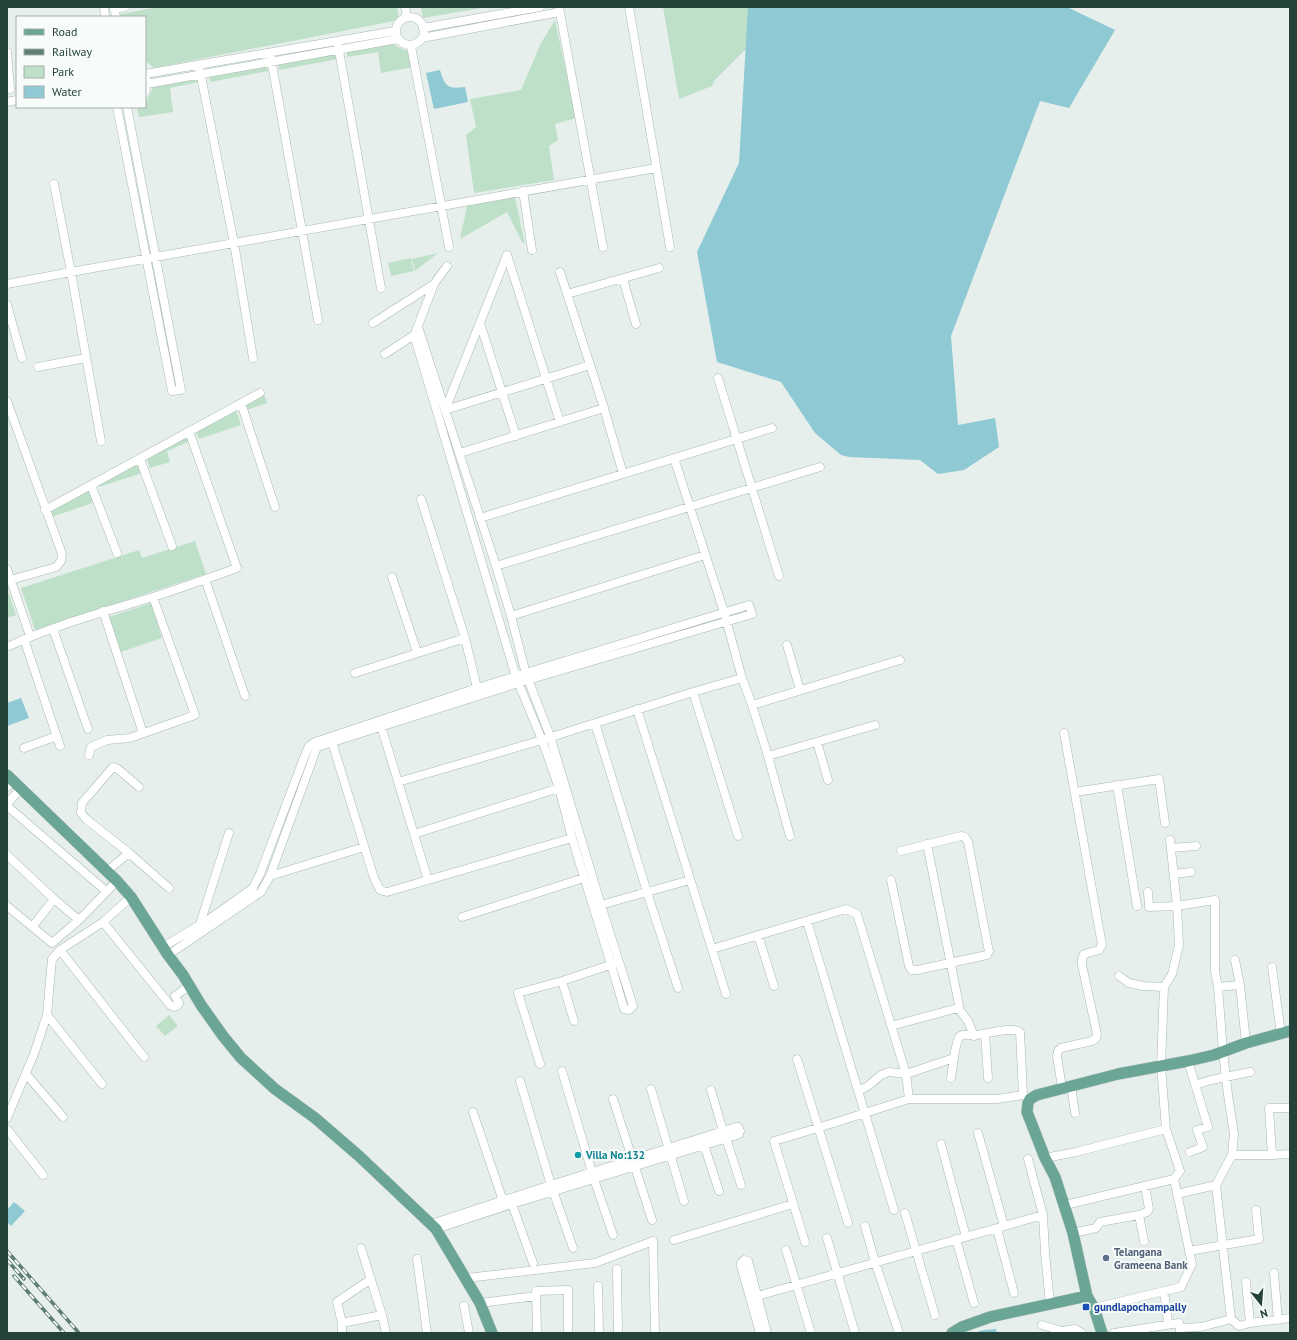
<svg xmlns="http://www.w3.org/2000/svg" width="1297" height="1340" viewBox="0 0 1297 1340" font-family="'PT Sans',sans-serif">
<rect width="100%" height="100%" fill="#e6efeb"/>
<path fill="#bfe0c8" d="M 159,7 L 397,7 L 399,20 L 154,68 L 145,61 L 145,17 L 120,17 L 120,14 Z
M 421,7 L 488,7 L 423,18 Z
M 663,7 L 750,7 L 752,43 L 715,80 L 712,86 L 679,99 Z
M 555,20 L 576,118 L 555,124 L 558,140 L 549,146 L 554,180 L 474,193 L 466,135 L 476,127 L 470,99 L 521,90 L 541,43 Z
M 392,43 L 398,47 L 408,51 L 413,67 L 381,73 L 378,52 L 347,57 L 347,51 Z
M 336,52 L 338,59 L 279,70 L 278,63 Z
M 267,64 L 268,71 L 210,82 L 209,75 Z
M 198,76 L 199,82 L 170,88 L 173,112 L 139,117 L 137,109 L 140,107 L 145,107 C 145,102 152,90 155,84 Z
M 514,193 L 525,244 L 522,242 L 507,212 L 460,239 L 468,202 Z
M 438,253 L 415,271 L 412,259 Z
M 411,258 L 414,271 L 391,276 L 388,263 Z
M 264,394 L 267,403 L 247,410 L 244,405 Z
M 236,410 L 241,425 L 199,439 L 195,430 Z
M 186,437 L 188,442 L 167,451 L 170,462 L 150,468 L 147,459 Z
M 138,462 L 142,473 L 99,487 L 98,484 Z
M 89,490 L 95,502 L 52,517 L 50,512 Z
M 195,541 L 206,574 L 35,630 L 21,588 L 139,550 L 142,558 Z
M 7,593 L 9,594 L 16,615 L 7,618 Z
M 151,603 L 162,638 L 121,652 L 109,617 Z
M 169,1015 L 178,1026 L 165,1036 L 156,1026 Z"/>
<path fill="#8ec9d4" d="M 748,7 L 1067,7 L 1115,30 L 1069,108 L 1040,101 L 951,336 L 958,425 L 995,418 L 999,447 L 964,470 L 938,474 L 920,460 L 849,457 L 841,455 L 815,433 L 781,382 L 717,362 L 697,252 L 739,163 Z
M 440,70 C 445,87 448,89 465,87 L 468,102 L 434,109 L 426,73 Z
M 21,698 L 29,718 L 7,726 L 7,703 Z
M 14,1202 L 25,1211 L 11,1226 L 7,1222 L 7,1210 Z
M 996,1329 L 997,1333 L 973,1333 L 984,1330 Z"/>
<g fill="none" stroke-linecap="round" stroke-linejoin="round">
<g stroke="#a8b8b2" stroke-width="9">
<path id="minor" d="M 104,7 L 105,17
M 114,7 L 116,17
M 405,7 L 407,17
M 559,7 L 603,247
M 629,7 L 670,247
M 114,9 L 125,7
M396 31a14 14 0 1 1 28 0a14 14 0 1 1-28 0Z
M 423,28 L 540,7
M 422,38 L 560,12
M 338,45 L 381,288
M 411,46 L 449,247
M 7,52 L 10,89
M 270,53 L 318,320
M 199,66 L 234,243 L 253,358
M 145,74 L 395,31
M 147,84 L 398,39
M 145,92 L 147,84 L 146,78
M 7,102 L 17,100
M 117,107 L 172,391 L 181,390 L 127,107
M 54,184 L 71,272 L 101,441
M 523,191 L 532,250
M 507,255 L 560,422
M 560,272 L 604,408 L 623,474
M 623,279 L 636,324
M 7,284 L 71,272 L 656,168
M 567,294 L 659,268
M 7,305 L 22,358
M 373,323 L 434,284
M 480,323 L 516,436
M 416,331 L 434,284 L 447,266
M 385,354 L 414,335 L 516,677 L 542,740 L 559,788 L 572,838 L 611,964 L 624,1009 L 629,1010 L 633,1006 L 601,905 L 550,736 L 526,674 L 511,616 L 496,566 L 418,327
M 38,367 L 86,358
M 718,378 L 779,576
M 7,401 L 62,554 L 61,561 L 56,567 L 7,581
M 241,403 L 275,507
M 445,410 L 507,255
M 445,410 L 590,365
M 460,453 L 604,408
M 674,458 L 724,612 L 742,678 L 752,705 L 768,756 L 790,836
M 140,459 L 172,546
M 91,485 L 117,553
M 421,499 L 465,638 L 477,688
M 45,510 L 260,393
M 480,518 L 772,428
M 496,566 L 820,467
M 7,569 L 30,636
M 392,577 L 417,652
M 205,579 L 245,696
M 103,611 L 143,733
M 511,616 L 705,555
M 53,629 L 88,729
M 24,639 L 60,746
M 787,645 L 800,690
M 7,647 C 54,625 104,612 153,597 C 181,588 209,578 237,568 L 189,431
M 355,673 L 465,638
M 693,692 L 738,836
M 752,705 L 900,660
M 637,709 L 726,994
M 595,723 L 647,892 L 678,988
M 381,726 L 428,880
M 332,742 L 374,878 L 380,890 L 387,892 L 572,838
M 817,742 L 828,780
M 24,748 L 57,736
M 89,755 L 91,747 L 107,740 L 130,738 L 195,715 L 153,597
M 768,756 L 875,725
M 398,782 L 542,740 L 693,692 L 742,678
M 1117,785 L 1137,906
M 7,787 L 14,781
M 1075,792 L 1159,779 L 1165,823
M 7,804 L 21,788
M 7,806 L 106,891
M 414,834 L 559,788
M 1171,848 L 1196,846
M 129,853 L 169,888
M 7,855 L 54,899 L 79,920
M 107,871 L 129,853 L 86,819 L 81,813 L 82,803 L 113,767 L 118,769 L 139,787
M 1174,874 L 1191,872
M 270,876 L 364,847
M 891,880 L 909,966 L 912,970 L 917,970 L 987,955 L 989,951 L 988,947 L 968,842 L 965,837 L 961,836 L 901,851
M 1148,892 L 1149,907 L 1177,906 L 1215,900 L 1215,971 L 1218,987 L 1223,1052 L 1228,1095 L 1234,1134 L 1232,1155 L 1216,1185 L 1231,1319
M 7,906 L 52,943 L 79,920 L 117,881
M 597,906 L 690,880
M 462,917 L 584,878
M 807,921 L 894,1210
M 103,922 L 170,1005 L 174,1007 L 177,1006 L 179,1003 L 175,996 L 189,986
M 200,924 L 229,833
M 33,926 L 54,899
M 758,935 L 774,986
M 163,947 L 208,920 L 246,893 L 253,888 L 260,874 L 305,755 L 309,746 L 315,742 L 477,688 L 749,605 L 752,614 L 528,680 L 317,747 L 270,876 L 261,892 L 168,955
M 712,949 L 846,909 L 857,914 L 906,1074 L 909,1099 L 997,1099 L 1023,1095
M 60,950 L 144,1057
M 1235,960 L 1240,985 L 1246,1043
M 1272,967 L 1281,1034
M 562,981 L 574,1021
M 1164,987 L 1172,974 L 1179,945 L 1177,906 L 1170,840
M 1218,987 L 1240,985
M 958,1008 L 968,1021 L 974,1036
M 47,1015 L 102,1084
M 891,1026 L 958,1008 L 959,1005 L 927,844
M 985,1034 L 988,1078
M 797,1059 L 848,1223
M 1188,1061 L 1208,1127 L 1197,1130 L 1203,1147 L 1190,1152
M 540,1064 L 518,993 L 562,981 L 616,963
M 562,1071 L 594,1179 L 613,1235
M 26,1074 L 63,1117
M 951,1078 L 954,1058
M 520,1081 L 551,1185 L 573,1248
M 1195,1085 L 1211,1080 L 1250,1072
M 1071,1086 L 1075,1113
M 1062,1088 L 1057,1056 L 1058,1051 L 1061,1048 L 1092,1041 L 1096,1038 L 1097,1034 L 1082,965 L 1082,959 L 1084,954 L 1099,950 L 1102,945 L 1064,733
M 651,1089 L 684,1201
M 711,1090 L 723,1131
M 858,1091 L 868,1086 L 881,1075 L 889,1072 L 898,1073 L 906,1074 L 954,1058 C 955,1052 956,1041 960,1036 C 964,1033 972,1036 976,1035 C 987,1034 1011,1026 1020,1032 L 1023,1095 L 1026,1097
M 613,1099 L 652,1220
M 473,1112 L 503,1201
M 7,1118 L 34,1054 L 47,1015 L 52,959 L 60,950 L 103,922 L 131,897
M 7,1129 L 43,1175
M 978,1133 L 1004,1226
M 726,1138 L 741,1185
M 941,1144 L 966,1237
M 704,1145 L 719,1191
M 1232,1155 L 1272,1155 L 1290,1154
M 1272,1155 L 1269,1108 L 1290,1108
M 1045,1158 L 1076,1152 L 1166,1129
M 1177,1194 L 1216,1185
M 512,1204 L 533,1263
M 1065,1205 L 1174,1179
M 905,1213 L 935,1315
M 1043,1215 L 1045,1253 L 1050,1304
M 1139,1215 L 1144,1241
M 431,1224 L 551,1185 L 736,1127 L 738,1127 L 740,1131 L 739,1134 L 737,1135 L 512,1204 L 436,1229
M 865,1226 L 875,1262 L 899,1333
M 997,1229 L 1014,1293
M 1073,1233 L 1096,1228 L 1100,1222 L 1139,1215 L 1147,1212 L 1149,1209 L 1145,1186
M 827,1238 L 855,1333
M 956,1239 L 974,1303
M 674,1240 L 793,1204
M 805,1242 L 774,1141 C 820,1128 864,1113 909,1099
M 361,1248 L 382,1315 L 386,1333
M 786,1250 L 811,1333
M 1189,1251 L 1259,1239 L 1256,1210
M 417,1259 L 427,1333
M 617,1269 L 618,1333
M 1274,1273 L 1278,1320
M 467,1278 L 595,1263 L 653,1241 L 655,1333
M 1246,1282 L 1250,1323
M 598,1286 L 599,1333
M 1164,1291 L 1168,1324
M 750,1298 L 1043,1215 L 1028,1159
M 480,1303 L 536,1296
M 464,1306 L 469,1333
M 1094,1308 L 1181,1287 L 1192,1264 L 1174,1179 L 1180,1171 L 1166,1129 L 1161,1066 L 1164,987 L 1143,986 L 1129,983 L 1119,976
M 342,1323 L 382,1315
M 1042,1325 L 1062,1331 L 1075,1329 L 1082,1333
M 1180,1328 L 1201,1327 L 1231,1319 L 1239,1326 L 1250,1323 L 1290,1318
M 342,1333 L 342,1323 L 337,1302 L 371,1279
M 537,1333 L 536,1291 L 568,1290 L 568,1333
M 760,1333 L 741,1266 L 741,1263 L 744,1260 L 748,1261 L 767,1333
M 1114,1333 L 1179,1323 L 1180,1331"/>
</g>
<g stroke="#c2cac8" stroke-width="12">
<path id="major" d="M 7,775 L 117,881 L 131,897 L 168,955 L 183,975 L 201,1005 L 223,1036 L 241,1058 L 275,1089 L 315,1118 L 359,1156 L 436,1229 L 480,1303 L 492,1333
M 952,1333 L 962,1327 L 990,1317 L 1087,1296
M 1102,1333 L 1094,1308 L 1087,1296 L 1073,1233 L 1055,1177 L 1045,1158 L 1027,1112 L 1028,1103 L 1030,1099 L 1037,1095 L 1118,1074 L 1188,1061 L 1214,1055 L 1246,1043 L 1290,1031"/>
</g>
<use href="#minor" stroke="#fff" stroke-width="8"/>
<use href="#major" stroke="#6aa596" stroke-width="11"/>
<g stroke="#5f7d75" stroke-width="3.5">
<path id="rail" d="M 7,1251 L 79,1333
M 7,1260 L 24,1279
M 14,1276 L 64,1333"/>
</g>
<use href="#rail" stroke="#f7fbf9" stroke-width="2" stroke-dasharray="6" stroke-linecap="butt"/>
</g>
<circle fill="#0f9aa8" stroke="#f7fbf9" stroke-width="1.5" cx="578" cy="1155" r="4"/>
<circle fill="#5c6f8a" stroke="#f7fbf9" stroke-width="1.5" cx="1106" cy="1258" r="4"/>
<rect fill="#1a4fb4" stroke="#f7fbf9" stroke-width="1.5" x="1082" y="1303" width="8" height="8" rx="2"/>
<g text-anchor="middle" stroke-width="4" stroke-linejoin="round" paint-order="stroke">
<g font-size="11" font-weight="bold" fill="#0d838f" stroke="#f7fbf9" text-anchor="start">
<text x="586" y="1159">Villa No:132</text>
</g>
<g font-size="11" font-weight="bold" fill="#4e5e75" stroke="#f7fbf9" text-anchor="start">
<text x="1114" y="1256">Telangana<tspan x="1114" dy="13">Grameena Bank</tspan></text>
</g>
<g font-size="11" font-weight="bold" fill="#164399" stroke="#f7fbf9" text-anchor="start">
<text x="1094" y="1311">gundlapochampally</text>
</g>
</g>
<rect width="1297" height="1340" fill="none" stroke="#24423a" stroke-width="16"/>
<rect x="16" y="16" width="130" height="92" fill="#f7fbf9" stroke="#a3b1ad"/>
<rect x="24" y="29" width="20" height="6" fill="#6aa596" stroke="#a3b1ad"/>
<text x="52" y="36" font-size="12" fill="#24423a">Road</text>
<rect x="24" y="49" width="20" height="6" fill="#5f7d75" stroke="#a3b1ad"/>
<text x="52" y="56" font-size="12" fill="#24423a">Railway</text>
<rect x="24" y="66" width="20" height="12" fill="#bfe0c8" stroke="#a3b1ad"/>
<text x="52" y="76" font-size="12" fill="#24423a">Park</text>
<rect x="24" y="86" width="20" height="12" fill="#8ec9d4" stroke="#a3b1ad"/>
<text x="52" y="96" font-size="12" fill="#24423a">Water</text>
<g transform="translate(1261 1304) rotate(163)" stroke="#f7fbf9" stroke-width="3" paint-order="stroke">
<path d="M0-3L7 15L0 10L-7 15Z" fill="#24423a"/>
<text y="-6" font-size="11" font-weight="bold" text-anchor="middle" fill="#24423a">N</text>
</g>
</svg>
